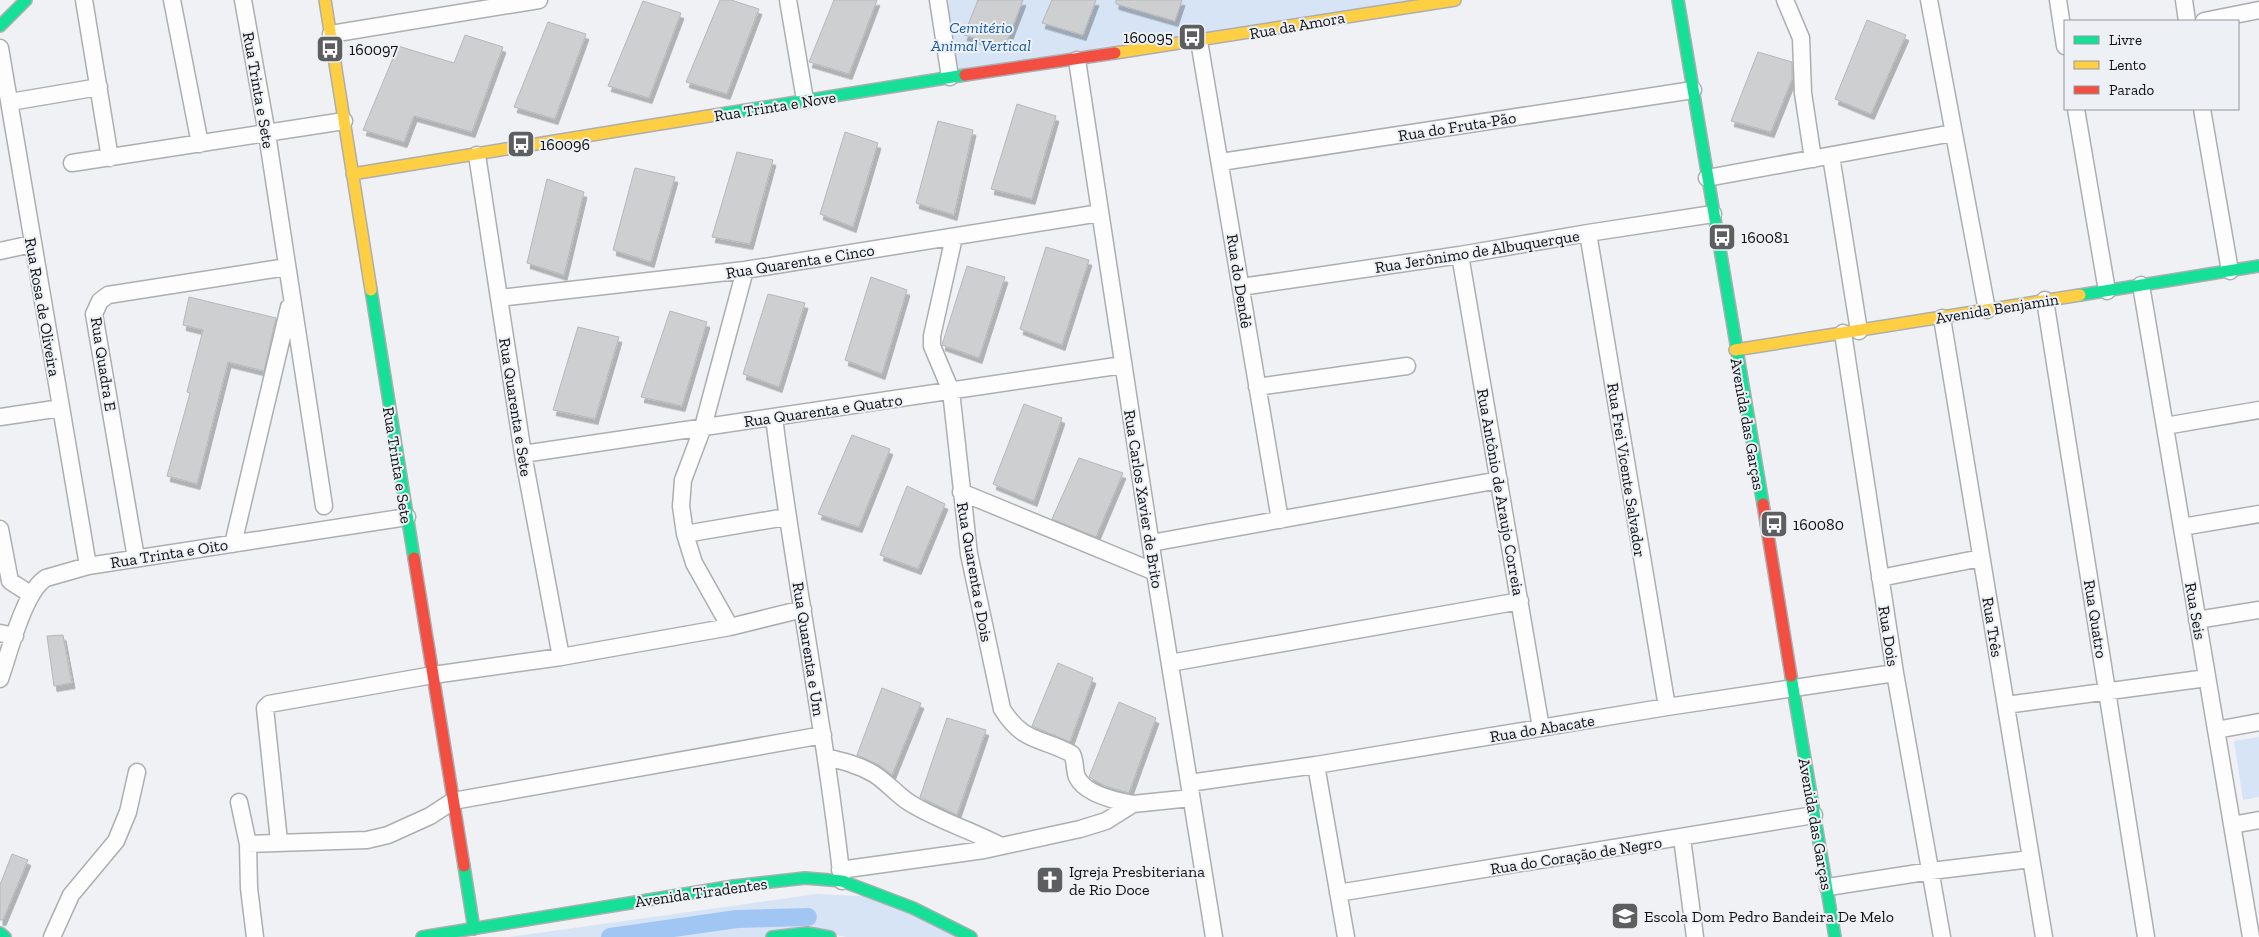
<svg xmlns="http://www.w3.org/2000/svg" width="2259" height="937" viewBox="0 0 2259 937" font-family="'Zilla Slab',serif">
<defs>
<filter id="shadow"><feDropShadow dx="3" dy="5.5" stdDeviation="0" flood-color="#0004"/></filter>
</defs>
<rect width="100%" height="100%" fill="#eff1f4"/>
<path fill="#d7e4f6" d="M 938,0 L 1424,0 L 950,77 Z
M 2259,737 L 2259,797 L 2243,800 L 2234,741 Z
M 817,894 L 880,897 L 961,937 L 846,937 L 816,930 L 766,937 L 509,937 Z"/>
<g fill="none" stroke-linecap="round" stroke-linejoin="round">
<path stroke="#a2c6f3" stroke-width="18" d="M 610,937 L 737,919 L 808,917"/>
</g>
<path fill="#cdcfd1" stroke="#b6b7b9" filter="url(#shadow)" d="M 720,0 L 731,0 L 759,9 L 727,94 L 686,82 Z
M 834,0 L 877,0 L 849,74 L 809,62 Z
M 978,0 L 1023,0 L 1005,47 L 964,35 Z
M 1052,0 L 1096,0 L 1083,35 L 1042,23 Z
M 1116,0 L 1182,0 L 1175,21 L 1116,4 Z
M 643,1 L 681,13 L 649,98 L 608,86 Z
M 1867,20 L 1906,35 L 1871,114 L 1835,99 Z
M 548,22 L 586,34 L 555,119 L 514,107 Z
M 465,35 L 503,47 L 472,132 L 414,116 L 404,142 L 363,130 L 398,46 L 454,63 Z
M 1758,52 L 1792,62 L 1792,79 L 1771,132 L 1731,121 Z
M 1017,104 L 1056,116 L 1032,199 L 991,189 Z
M 938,121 L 973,130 L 954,215 L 916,203 Z
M 845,132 L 878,143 L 853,227 L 820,214 Z
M 737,152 L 773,160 L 750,244 L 712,237 Z
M 635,168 L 675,177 L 651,262 L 613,250 Z
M 547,179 L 584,192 L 564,275 L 527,263 Z
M 1046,247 L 1089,260 L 1062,345 L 1020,329 Z
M 967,266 L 1005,277 L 979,358 L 942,345 Z
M 871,277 L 907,290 L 882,374 L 845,360 Z
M 768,294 L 805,303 L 779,387 L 743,374 Z
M 189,297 L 276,318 L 264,371 L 228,362 L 197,484 L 167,476 L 190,393 L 187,392 L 203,330 L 183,325 Z
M 670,311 L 707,322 L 682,406 L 641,397 Z
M 578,327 L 619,337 L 595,419 L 553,410 Z
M 1024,404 L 1062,418 L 1034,501 L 993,484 Z
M 852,435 L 890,449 L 859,527 L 818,514 Z
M 1079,458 L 1123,473 L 1096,537 L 1052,519 Z
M 907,486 L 945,504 L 918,569 L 880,555 Z
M 63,635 L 72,683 L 54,686 L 47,636 Z
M 1058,663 L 1093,678 L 1070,742 L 1032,726 Z
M 882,688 L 921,703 L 892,775 L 879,765 L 857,755 Z
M 1119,702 L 1156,718 L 1129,793 L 1105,786 L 1089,777 Z
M 947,718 L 986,730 L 957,815 L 920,797 Z
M 12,854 L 28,860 L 3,920 L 0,920 L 0,885 Z"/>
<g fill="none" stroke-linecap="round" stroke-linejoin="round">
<g stroke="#acaeb0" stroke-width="19">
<path id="street" d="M 84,0 L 110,158
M 172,0 L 200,144
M 243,0 L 267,134 L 324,506
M 788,0 L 805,100
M 938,0 L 950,77
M 1785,0 L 1801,38 L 1803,93 L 1813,159
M 1929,0 L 1987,310
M 2058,0 L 2065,46
M 2184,0 L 2187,21
M 2204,21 L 2259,10
M 331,34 L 539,0
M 1199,41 L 1280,520
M 0,48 L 88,566
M 1077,60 L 1155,572 L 1214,937
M 10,102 L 99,87
M 2076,109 L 2107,291
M 2202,109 L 2230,271
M 477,155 L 523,454 L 561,657
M 1831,156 L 1859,331
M 1221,162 L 1693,90
M 72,163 L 344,121
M 1707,178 L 1953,133
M 1588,233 L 1667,707
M 954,237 L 932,336 L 932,346 L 951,391 L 969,554 L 1002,709 C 1024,744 1041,737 1072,754 C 1076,762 1074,770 1077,777 C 1085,794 1116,801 1133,804
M 0,251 L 32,244
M 1460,255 L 1541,728
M 2141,285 L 2251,937
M 1241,287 L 1460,255 L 1588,233 L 1713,214
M 499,298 L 745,270 L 1100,213
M 2045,300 L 2146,937
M 1942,318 L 2044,937
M 1843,333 L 1895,673 L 1942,937
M 1257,387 L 1407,366
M 0,417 L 61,408
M 774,417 C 793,572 825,726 842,881
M 2165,426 L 2259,410
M 523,454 L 1123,365
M 961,492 L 1155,572
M 2182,527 L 2259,514
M 0,529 L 10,581 L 30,594
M 685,534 L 786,517
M 1151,543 L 1499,480
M 233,544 L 289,307
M 136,558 L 94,314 L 100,301 L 108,295 L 287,267
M 1880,578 L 1981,558
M 2197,620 L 2259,610
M 730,627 L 694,563 L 685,534 L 681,506 L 683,480 L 703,427 L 745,270
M 0,633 L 15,636
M 1170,663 L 1520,601
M 0,679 C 9,654 24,591 46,578 L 88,566 L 407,517
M 2006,705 L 2207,678
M 2216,730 L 2259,722
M 826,757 C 843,761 859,765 874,774 C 887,782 897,795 910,803 C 939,821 971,830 1001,846
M 1316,765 L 1346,937
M 1189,783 L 1316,765 L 1667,707 L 1895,673
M 239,802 L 248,844 L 249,888 L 255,937
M 2232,825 L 2259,820
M 1682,838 L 1695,937
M 279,841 L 265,708 L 269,704 L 433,675 L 561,657 L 730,627 L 803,609
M 248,844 L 367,840 L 388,835 L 430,816 L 453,801 L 823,735
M 840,870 L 984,850 L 1080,829 L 1106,821 L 1133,804 L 1191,798
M 1828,887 L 1931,871 L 2031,859
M 1338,893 L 1814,815
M 52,937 L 71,895 L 116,841 L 128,812 L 137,772"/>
</g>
<g stroke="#acaeb0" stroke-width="14">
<path id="fast" d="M 1678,0 L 1763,504
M 0,26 L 26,0
M 715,115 L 965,75
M 371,290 L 414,558
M 2080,295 L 2259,266
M 1791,676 L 1835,937
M 464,866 L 474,929
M 0,933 L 5,937
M 422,937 L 734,886 L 805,878 L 842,881 L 913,908 L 971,937
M 772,937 L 807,933 L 830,937"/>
</g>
<g stroke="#acaeb0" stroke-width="14">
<path id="slow" d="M 325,0 L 371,290
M 1115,53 L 1455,0
M 352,174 L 715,115
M 1735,350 L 2080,295"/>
</g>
<g stroke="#acaeb0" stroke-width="14">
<path id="jam" d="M 965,75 L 1115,53
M 1763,504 L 1791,676
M 414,558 L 464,866"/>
</g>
<use href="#street" stroke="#fdfdfd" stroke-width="16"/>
<use href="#fast" stroke="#16e098" stroke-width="11"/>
<use href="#slow" stroke="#ffcf43" stroke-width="11"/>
<use href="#jam" stroke="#f24e42" stroke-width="11"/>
</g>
<defs>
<g id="bus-square" transform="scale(1.4375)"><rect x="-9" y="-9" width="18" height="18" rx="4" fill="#5d5e60" stroke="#edf1f6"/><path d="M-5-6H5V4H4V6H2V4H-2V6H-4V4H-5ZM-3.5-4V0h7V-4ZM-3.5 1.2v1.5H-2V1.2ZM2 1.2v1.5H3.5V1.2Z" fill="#fff"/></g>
<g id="church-square" transform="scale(1.4375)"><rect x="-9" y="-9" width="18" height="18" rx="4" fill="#5d5e60" stroke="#edf1f6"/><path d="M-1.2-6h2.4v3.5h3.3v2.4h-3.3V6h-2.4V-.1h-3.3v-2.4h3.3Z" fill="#fff"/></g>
<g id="school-square" transform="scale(1.4375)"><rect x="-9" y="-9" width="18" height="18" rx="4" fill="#5d5e60" stroke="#edf1f6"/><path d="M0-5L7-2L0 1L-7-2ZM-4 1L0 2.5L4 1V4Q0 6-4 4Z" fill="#fff"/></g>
</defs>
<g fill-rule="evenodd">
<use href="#bus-square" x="1192" y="37"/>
<use href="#bus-square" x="330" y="49"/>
<use href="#bus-square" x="521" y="144"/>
<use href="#bus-square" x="1722" y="237"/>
<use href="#bus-square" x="1774" y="524"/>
<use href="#church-square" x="1050" y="880"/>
<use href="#school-square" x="1625" y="916"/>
</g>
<g text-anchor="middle" stroke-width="4" stroke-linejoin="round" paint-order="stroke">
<g font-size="16" fill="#0e0f11" stroke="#edf1f6">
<text transform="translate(1297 25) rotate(-10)" y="6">Rua da Amora</text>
<text transform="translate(259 90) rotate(80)" y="6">Rua Trinta e Sete</text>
<text transform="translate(775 106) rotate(-9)" y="6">Rua Trinta e Nove</text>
<text transform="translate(1457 126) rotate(-9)" y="6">Rua do Fruta-Pão</text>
<text transform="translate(1477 251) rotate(-9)" y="6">Rua Jerônimo de Albuquerque</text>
<text transform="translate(800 261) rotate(-9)" y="6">Rua Quarenta e Cinco</text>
<text transform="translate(1240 281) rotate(81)" y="6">Rua do Dendê</text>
<text transform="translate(43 307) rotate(80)" y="6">Rua Rosa de Oliveira</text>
<text transform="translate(1997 308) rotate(-9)" y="6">Avenida Benjamin</text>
<text transform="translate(104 364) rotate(81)" y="6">Rua Quadra E</text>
<text transform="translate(516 407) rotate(81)" y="6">Rua Quarenta e Sete</text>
<text transform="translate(823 410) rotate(-8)" y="6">Rua Quarenta e Quatro</text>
<text transform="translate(1748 424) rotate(80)" y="6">Avenida das Garças</text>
<text transform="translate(398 465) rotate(81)" y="6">Rua Trinta e Sete</text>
<text transform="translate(1627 470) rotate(81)" y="6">Rua Frei Vicente Salvador</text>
<text transform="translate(1501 492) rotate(80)" y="6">Rua Antônio de Araujo Correia</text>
<text transform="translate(1144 499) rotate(81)" y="6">Rua Carlos Xavier de Brito</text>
<text transform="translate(169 553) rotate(-9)" y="6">Rua Trinta e Oito</text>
<text transform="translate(975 572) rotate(80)" y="6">Rua Quarenta e Dois</text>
<text transform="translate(2196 611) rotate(80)" y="6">Rua Seis</text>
<text transform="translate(2096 619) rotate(81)" y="6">Rua Quatro</text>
<text transform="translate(1993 627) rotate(81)" y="6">Rua Três</text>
<text transform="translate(1889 636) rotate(81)" y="6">Rua Dois</text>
<text transform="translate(809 649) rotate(81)" y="6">Rua Quarenta e Um</text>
<text transform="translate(1542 728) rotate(-9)" y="6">Rua do Abacate</text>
<text transform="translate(1816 824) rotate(80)" y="6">Avenida das Garças</text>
<text transform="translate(1576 855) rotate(-9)" y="6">Rua do Coração de Negro</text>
<text transform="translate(701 892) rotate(-8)" y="6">Avenida Tiradentes</text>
</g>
<g font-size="16" font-style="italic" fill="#16579c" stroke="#edf1f6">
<text x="981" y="33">Cemitério<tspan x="981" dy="18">Animal Vertical</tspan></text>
</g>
<g font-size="16" fill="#0e0f11" stroke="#edf1f6" text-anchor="start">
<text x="1173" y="43" text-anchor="end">160095</text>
<text x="349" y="55">160097</text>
<text x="540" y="150">160096</text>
<text x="1741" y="243">160081</text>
<text x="1793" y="530">160080</text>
<text x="1069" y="877">Igreja Presbiteriana<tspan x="1069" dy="18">de Rio Doce</tspan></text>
<text x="1644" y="922">Escola Dom Pedro Bandeira De Melo</text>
</g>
</g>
<rect x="2064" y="20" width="175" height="90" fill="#edf1f6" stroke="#94979a"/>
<rect x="2074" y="36" width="25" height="8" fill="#16e098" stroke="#94979a"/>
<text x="2109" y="45" font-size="15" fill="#0e0f11">Livre</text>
<rect x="2074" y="61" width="25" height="8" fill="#ffcf43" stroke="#94979a"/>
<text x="2109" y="70" font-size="15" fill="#0e0f11">Lento</text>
<rect x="2074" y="86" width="25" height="8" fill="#f24e42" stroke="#94979a"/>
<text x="2109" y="95" font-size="15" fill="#0e0f11">Parado</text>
</svg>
